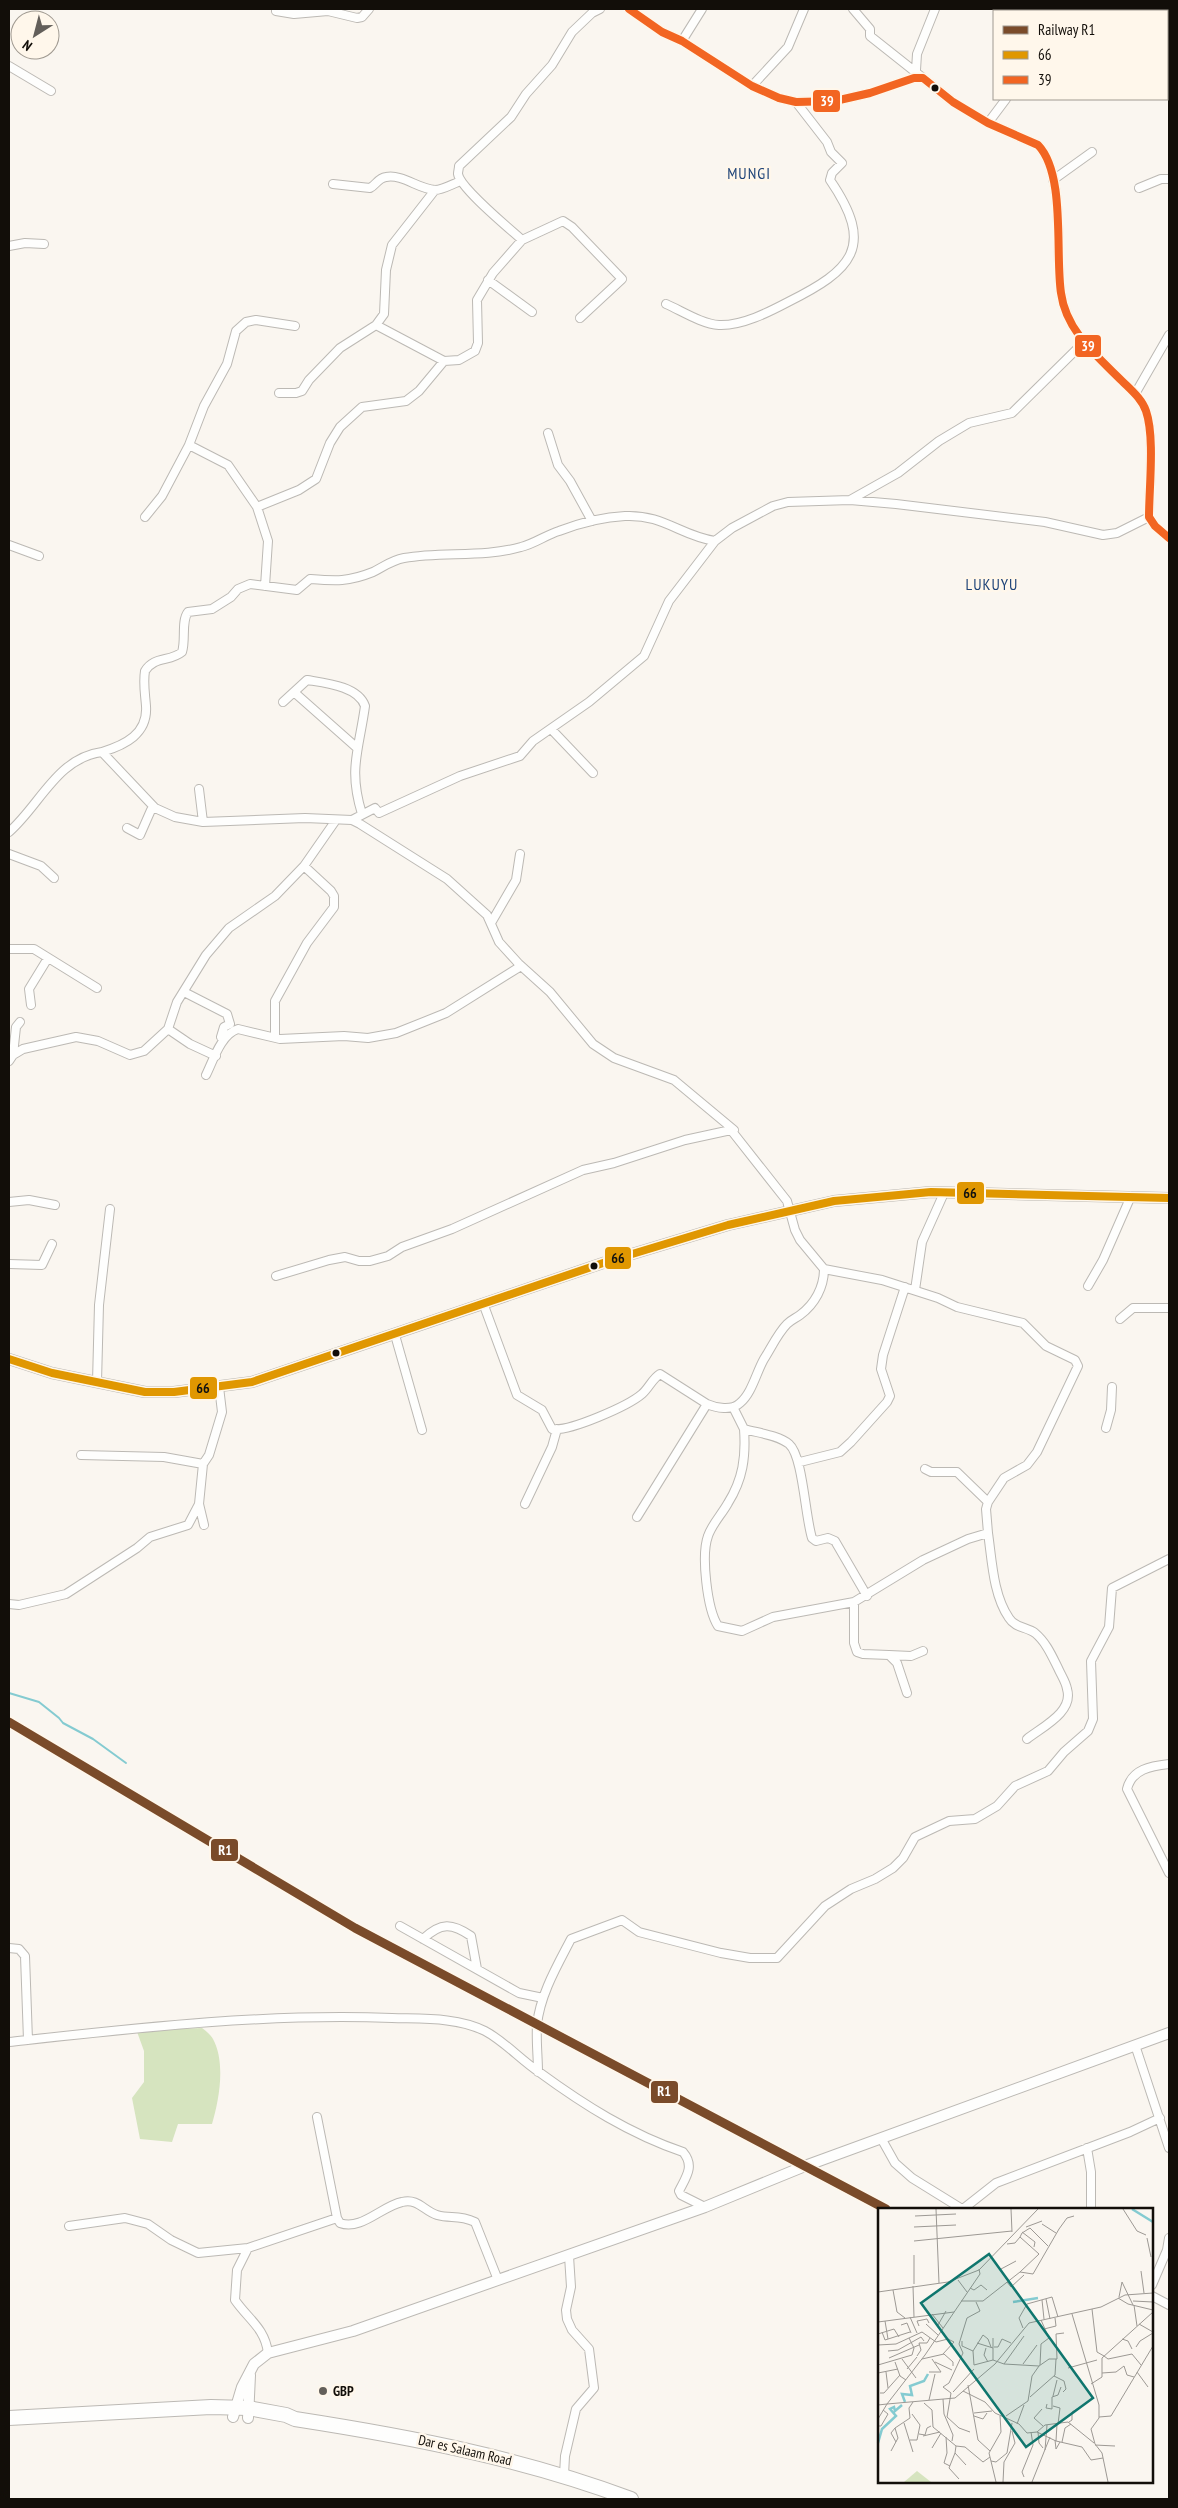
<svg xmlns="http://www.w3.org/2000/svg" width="1178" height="2508" viewBox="0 0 1178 2508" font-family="'PT Sans Narrow',sans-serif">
<rect width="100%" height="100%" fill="#faf6f0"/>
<path fill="#d6e4bf" d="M 171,2023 L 176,2029 L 202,2028 C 206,2031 211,2035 213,2039 C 226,2063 219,2100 212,2124 L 178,2124 L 172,2142 L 140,2139 L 132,2098 L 144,2082 L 144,2051 L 136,2029 Z"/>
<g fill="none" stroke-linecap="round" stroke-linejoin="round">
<path stroke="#84cbd1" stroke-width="2" d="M 9,1693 L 39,1702 L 59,1718 L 63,1723 L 93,1739 L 126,1763"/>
<g stroke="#bcb9b4" stroke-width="10">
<path id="street" d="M 629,9 L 662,32 L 682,41 L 752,86 L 779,98 L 796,102 L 835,101 L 870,93 L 914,78 L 923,78 L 953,102 L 988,123 L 1038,145 C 1066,174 1055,254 1061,293 C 1066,331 1097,356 1122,381 C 1131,390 1142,399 1146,411 C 1155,437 1149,488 1149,517 L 1155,526 L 1169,538
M 853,9 L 870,29 L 870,36 L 923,78
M 276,11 L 294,14 L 328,11 L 357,18 L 362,17 L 369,9
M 1050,11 L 1051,9
M 682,41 L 702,9
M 9,66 L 51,91
M 916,70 L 917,54 L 935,9
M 752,86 L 788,47 L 804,9
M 988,123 L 1006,99
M 1053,180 L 1092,152
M 333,184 L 370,188 C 376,185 378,178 386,177 C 403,174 418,189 435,190 C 443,190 454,183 461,181
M 1139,188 L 1161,179 L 1169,179
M 522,240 C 510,229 460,188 458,174 C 458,171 459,169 459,166 L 511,117 L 526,94 L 552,65 L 572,32 L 592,13 L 600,9
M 9,246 L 25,243 L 44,244
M 488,280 L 532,312
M 666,304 C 682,311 702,324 719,325 C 742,326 769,312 788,302 C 852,270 876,247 830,180 L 832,173 L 842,163 L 831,152 L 827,142 L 796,102
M 376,325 L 384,314 L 386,270 L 392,245 L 435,190
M 279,393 L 296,393 L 302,391 L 309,380 L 340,348 L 376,325 L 444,361 L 459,360 L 475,351 L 478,343 L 477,300 L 493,273 L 522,240 L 563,221 L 572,227 L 622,279 L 580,318
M 1135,394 L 1169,335
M 548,433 L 558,465 L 570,481 L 592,521
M 850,500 L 898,473 L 939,441 L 969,423 L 1012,413 L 1084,342
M 257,507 L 299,490 L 316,479 L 330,443 L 340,427 L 362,407 L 406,401 L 419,391 L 444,361
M 145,517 L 162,496 L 189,445
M 9,545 L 39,556
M 265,586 L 268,541 L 257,507 L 228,465 L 189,445 L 204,406 L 227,364 L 236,331 L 246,322 L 256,320 L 295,326
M 295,693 L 356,747
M 283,702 L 307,680 C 325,683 358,686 365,706 C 359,750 348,769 362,814
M 552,730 L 593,773
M 102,752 C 125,745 148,734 146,706 C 145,693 143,683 145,671 C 154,656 170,662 182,652 C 186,640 181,621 188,612 L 212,609 L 231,597 L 238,589 L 250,584 L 297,590 L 310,579 C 336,581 348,582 373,572 C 383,567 392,560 404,558 C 442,551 483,558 521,547 C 534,544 546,535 559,531 C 580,523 603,517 625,516 C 663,514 681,536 715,541
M 199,789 L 203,822
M 352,820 L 375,808 L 379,813 L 460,776 L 520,756 L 533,741 L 589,702 L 644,656 L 669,601 L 715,541 L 732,528 L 773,506 L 788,502 L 850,500 L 896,504 L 1045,522 L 1103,535 L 1117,533 L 1149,517
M 127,828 L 140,835 L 151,810 L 155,808
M 9,832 C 40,805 57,758 102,752 L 155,808 L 175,817 L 203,822 L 305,818 L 352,820 L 360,824 L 447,879 L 487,915 L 499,942 L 519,964 L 550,992 L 593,1044 L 614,1058 L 674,1080 L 734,1130 L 731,1130 L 787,1201 L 795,1230 L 800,1240 L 824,1269 L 882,1280 L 938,1298 L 957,1307 L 1023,1323 L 1046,1346 L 1075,1360 L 1078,1366 L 1037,1452 L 1027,1465 L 1004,1478 L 988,1502 L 986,1509 L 988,1533 L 968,1539 L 923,1560 L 854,1602 L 773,1617 L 742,1631 L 718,1626 C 707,1609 701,1555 708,1536 C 712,1524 722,1514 728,1503 C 743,1479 746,1457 744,1429
M 9,854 L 41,866 L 54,878
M 491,923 L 516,880 L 520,854
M 9,949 L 34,949 L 97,988
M 184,992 L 227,1014 L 230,1024 L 224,1027 L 221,1037
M 31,1005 L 29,989 L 48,958
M 168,1029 L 190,1044 L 216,1056
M 275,1037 L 275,1001 L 307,943 L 334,907 L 334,896 L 331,891 L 304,866
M 13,1055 L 16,1027 L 20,1022
M 9,1061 L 13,1055 L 23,1049 L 76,1037 L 98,1041 L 130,1055 L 144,1051 L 168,1029 L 177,1002 L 206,955 L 229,928 L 275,896 L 304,866 L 336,820
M 206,1075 C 213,1061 221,1034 238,1029 L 280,1039 L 344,1036 L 368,1038 L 396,1033 L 446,1013 L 521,966
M 9,1202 L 29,1200 L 55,1205
M 9,1264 L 42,1265 L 52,1244
M 276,1276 L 329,1260 L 345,1257 L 359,1261 L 370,1261 L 388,1256 L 402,1247 L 452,1229 L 583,1170 L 614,1163 L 685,1140 L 731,1130
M 1088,1286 L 1103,1260 L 1131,1196
M 915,1290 L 922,1242 L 944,1193
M 483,1303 L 517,1395 L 542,1410 L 552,1429 C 569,1432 628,1406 642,1394 C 649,1388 652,1379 660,1374 L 707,1404
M 1120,1319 L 1133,1308 L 1169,1308
M 395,1335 L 422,1430
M 97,1382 L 99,1305 L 110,1209
M 733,1407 L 744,1429 C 758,1433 778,1435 789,1444 C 803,1456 805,1516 812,1538 L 816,1541 L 828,1538 L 835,1541 L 867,1596
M 1106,1428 L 1111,1410 L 1112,1387
M 81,1455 L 164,1457 L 203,1464
M 800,1462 L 840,1452 L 851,1442 L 887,1402 L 890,1396 L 881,1369 L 883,1355 L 905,1287
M 925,1469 L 931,1472 L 957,1472 L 988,1502
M 199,1504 L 204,1525
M 525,1504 L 552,1447 L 557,1429
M 637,1517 L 707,1404 C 716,1408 732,1411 740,1403 C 752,1393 756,1373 764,1359 C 771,1348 778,1333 787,1324 C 791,1320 796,1318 800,1315 C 815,1304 824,1287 824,1269
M 988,1533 C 992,1560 993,1595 1009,1618 C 1015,1628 1027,1627 1035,1633 C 1046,1642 1052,1656 1058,1668 C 1061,1675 1066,1682 1067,1689 C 1074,1712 1042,1727 1027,1739
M 854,1602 L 854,1643 L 857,1652 L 863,1654 L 889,1655 L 897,1663 L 907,1693
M 9,1604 L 19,1605 L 66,1594 L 137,1548 L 150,1537 L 188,1525 L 199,1504 L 203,1464 L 209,1455 L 222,1412 L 219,1387
M 889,1655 L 911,1656 L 923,1651
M 1169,1764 C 1151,1766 1132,1769 1127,1789 L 1169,1873
M 400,1926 L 519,1993 L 543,1998
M 423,1939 C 441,1922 452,1923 471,1936 L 477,1969
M 9,1948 L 19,1949 L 25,1956 L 28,2040
M 9,2042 C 136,2028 264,2013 392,2018 C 422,2019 457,2017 485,2031 C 504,2041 521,2060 539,2072 C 584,2105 630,2134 683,2152 C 695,2166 686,2177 679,2191 L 681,2195 L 705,2207
M 1135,2045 L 1169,2148
M 538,2072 C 538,2057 536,2041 537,2025 C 540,1995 557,1966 571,1939 L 622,1920 L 639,1932 L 721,1953 L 750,1958 L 777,1958 L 825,1906 L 851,1889 L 875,1879 L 893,1868 L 903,1858 L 915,1837 L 949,1821 L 975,1819 L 997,1806 L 1015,1786 L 1048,1771 L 1064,1752 L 1088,1731 L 1093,1719 L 1091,1661 L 1109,1627 L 1112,1588 L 1169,1559
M 317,2117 L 337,2218 L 340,2223 C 361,2231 382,2206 402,2202 C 418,2198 424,2211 437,2215 C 451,2219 458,2214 475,2222 L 498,2280
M 881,2138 L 895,2163 L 912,2178 L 962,2209
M 1087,2148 L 1091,2172 L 1091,2209
M 963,2209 L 996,2183 L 1130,2132 L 1160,2118
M 69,2226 L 125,2218 L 148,2224 L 171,2240 L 198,2253 L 248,2248
M 1152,2285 L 1167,2250 L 1169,2238
M 1152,2296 L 1169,2305
M 268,2353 C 265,2328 248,2319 235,2300 L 237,2270 L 248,2248 L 337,2218
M 564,2475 L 565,2456 L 576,2409 L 594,2388 L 589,2349 L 572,2330 L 567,2319 L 566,2310 L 571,2287 L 569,2256"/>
</g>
<g stroke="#bcb9b4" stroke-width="12">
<path id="secondary" d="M 9,1359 L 52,1373 L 145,1392 L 174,1392 L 252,1382 L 609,1261 L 728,1225 L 834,1201 L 931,1192 L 1169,1198
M 233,2417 L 242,2387 L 254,2364 L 268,2353 L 353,2331 L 705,2207 L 805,2166 L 1169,2033
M 248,2418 L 250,2375"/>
</g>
<g stroke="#bcb9b4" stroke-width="16">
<path id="highway" d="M 9,2418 L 211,2407 L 248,2408 L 286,2415 L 295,2419 C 411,2437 521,2458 631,2499"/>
</g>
<use href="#street" stroke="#fefefd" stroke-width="8"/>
<use href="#secondary" stroke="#fefefd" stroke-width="10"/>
<use href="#highway" stroke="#fefefd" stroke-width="14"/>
<g stroke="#fff7eb" stroke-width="11">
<path id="bus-1" d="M 9,1359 L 52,1373 L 145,1392 L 174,1392 L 252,1382 L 609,1261 L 728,1225 L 834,1201 L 931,1192 L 1169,1198"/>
</g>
<g stroke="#fff7eb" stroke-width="11">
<path id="bus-2" d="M 629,9 L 662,32 L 682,41 L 752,86 L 779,98 L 796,102 L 835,101 L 870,93 L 914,78 L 923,78 L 953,102 L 988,123 L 1038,145 C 1066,174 1055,254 1061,293 C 1066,331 1097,356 1122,381 C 1131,390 1142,399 1146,411 C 1155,437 1149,488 1149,517 L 1155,526 L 1169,538"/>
</g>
<use href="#bus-1" stroke="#e09701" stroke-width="8"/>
<use href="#bus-2" stroke="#f26522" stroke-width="8"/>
<g stroke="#fff7eb" stroke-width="12">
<path id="rail-1" d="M 9,1722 L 355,1928 L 886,2209"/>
</g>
<use href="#rail-1" stroke="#7a4b2a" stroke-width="9"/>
</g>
<g fill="#120e09" stroke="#fff7eb" stroke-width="2">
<circle cx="935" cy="88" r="4.5"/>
<circle cx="594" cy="1266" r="4.5"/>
<circle cx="336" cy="1353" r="4.5"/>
</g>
<circle fill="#635f5a" stroke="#fff7eb" stroke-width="2" cx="323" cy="2391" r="5"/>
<g text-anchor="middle" stroke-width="5" stroke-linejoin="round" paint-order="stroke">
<g font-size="14" font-weight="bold" fill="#120e09" stroke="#fff7eb" text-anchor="start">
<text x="333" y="2396">GBP</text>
</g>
<g font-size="14" fill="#120e09" stroke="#fff7eb">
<text transform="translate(465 2450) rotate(13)" y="5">Dar es Salaam Road</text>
</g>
<g font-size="16" letter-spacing="1" fill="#1e4378" stroke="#fff7eb">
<text x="749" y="179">MUNGI</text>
<text x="992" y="590">LUKUYU</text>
</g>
</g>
<g transform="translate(878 2208)">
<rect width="275" height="275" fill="#faf6f0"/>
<path d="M 39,263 L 53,274 L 26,274 Z" fill="#d6e4bf"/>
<path fill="none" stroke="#84cbd1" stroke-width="2.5" d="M 254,1 L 275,14M 135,94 L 160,90M 27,194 L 24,186 L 34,187 L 32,178 L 46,173 L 50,166M 0,235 L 4,221 L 18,208 L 12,201 L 16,199 L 17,203 L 24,197"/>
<path fill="none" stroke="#9d9994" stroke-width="1" d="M 58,1 L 61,75M 133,1 L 134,24M 245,1 L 259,23 L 268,27M 37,8 L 78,6M 164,16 L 178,25M 36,19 L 78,17M 148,19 L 164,13M 144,24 L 157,34 L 156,39M 269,30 L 273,49M 36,33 L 134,23M 129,36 L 137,35 L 142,29M 123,61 L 138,53M 263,63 L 266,85M 142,64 L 161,46 L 142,29 L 144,25 L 152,20 L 170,38M 80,72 L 89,84M 129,74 L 133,79 L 146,67M 36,76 L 36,47M 35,78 L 36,109M 92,80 L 96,82 L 103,77 L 109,82M 15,82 L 19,104 L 27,110M 0,84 L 70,74 L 101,62 L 160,1M 174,89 L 180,109M 241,89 L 244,74 L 255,97M 240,90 L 250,96 L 275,102M 168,91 L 172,111M 164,92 L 166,111M 83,93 L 105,93 L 142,64 L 155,66 L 181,21 L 189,10 L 196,8M 255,93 L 275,94M 256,97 L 259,118M 214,101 L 219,144 L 226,148M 54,106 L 65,120M 194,106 L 221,197 L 221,210 L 213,221 L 217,236 L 224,245 L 230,274M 32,109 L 39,125M 7,113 L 10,131M 0,114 L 76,104M 48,116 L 60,127M 261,116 L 275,124M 23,117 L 29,115 L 33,125M 60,117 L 68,103M 41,118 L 39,113 L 49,111 L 51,115M 145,120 L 141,110 L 149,96 L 174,89M 166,121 L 178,118 L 177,110M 4,124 L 7,132 L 32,124M 0,126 L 16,121 L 21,129M 244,131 L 250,133 L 254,141M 84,133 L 84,138 L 95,143M 99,135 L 115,140M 0,137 L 18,136 L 44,124 L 58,134 L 70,131 L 76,134 L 65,146M 113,139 L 110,131 L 105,127 L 95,143 L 96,157 L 115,152 L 126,156 L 161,158 L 171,151 L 179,151 L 178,126 L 186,125M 116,139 L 120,139 L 124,131 L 133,135M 258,139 L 262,133 L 275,125M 108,140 L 106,147 L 110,154M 10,143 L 20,142 L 43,129 L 46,133M 39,148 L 43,142 L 41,135 L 49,135 L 52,130M 226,148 L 230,151 L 254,146 L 263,157M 11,150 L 41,137M 24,151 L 38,170M 44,151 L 66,146 L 75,154 L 75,158M 115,152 L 115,130M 17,154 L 22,168 L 28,172M 57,154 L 74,162M 126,156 L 146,128M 145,156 L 159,137M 0,157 L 34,147 L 36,140 L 31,130M 162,157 L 163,136 L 171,130 L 163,112M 190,160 L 219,152M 29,161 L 39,149M 0,164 L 0,186M 8,164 L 10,180M 51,164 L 63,164 L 54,151M 259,164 L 270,179M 0,165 L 20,161M 224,165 L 238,164 L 246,158 L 249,167 L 256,169M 176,168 L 186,173 L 188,181 L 185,184M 213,176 L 224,169 L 224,150 L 275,104M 90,177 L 100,232 L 112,243M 85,183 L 107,194 L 117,205 L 141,216 L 149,225 L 159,224 L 167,217 L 190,214 L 216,235M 75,184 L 96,161M 2,185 L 6,185 L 22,167M 175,188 L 179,172M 152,189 L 177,167 L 178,151M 65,191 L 66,206 L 75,227 L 74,233M 51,192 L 57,166M 46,195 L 54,202 L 55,219 L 78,238 L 87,239 L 105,254 L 112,249M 169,196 L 168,200 L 174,201 L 174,189 L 180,187 L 183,179M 0,197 L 9,196 L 47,147 L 102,66 L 101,61M 175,198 L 182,200 L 180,216M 164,201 L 156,210 L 165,218M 96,205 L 114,203M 96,208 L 105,211 L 109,205M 128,208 L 150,193 L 154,168 L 161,158M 221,209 L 233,208 L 275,138M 0,211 L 9,196 L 77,190 L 117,156 L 151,115 L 223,99 L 247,87 L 275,85M 191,214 L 194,212 L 194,204 L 199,201M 26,215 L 35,244M 139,216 L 146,197M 0,218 L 3,218 L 10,206 L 5,202M 17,220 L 13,225 L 18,234M 92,224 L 81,220 L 69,209 L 73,185 L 65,179 L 71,175 L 85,145 L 81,136 L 89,110 L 102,103 L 98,94M 159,224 L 178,233 L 179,216M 160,224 L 161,235 L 165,240M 41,226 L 47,227 L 49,220 L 53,218M 45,228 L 62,224M 68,229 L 69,245 L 66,255 L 72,258M 32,232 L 39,232 L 42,217 L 34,206M 177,232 L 178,241 L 182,234M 178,233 L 204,239 L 213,252 L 225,250M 184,234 L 187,220 L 193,216M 217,237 L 237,238M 78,238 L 77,245 L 88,257M 54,240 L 63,225M 167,242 L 169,217M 13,243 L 20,230 L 17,220 L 32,210 L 31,200 L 35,194M 77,245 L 71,260 L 81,271M 113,253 L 118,254 L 129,245 L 134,215M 146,269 L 144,264 L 155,237 L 153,224M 118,274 L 111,245 L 123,224 L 122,208M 125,274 L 126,254 L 137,235 L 134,223M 154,274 L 172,229"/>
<path fill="#0f766e" fill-opacity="0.15" stroke="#0f766e" stroke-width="2.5" d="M 111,46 L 215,190 L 148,239 L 43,95 Z"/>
<rect width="275" height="275" fill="none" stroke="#120e09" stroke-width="2.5"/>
</g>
<g stroke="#fff7eb" stroke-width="2">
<rect x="812" y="89" width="29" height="24" rx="5" fill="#f26522"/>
<rect x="1074" y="334" width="28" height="24" rx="5" fill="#f26522"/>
<rect x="956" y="1181" width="29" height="24" rx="5" fill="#e09701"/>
<rect x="604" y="1246" width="28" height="24" rx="5" fill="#e09701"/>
<rect x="189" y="1376" width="29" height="24" rx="5" fill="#e09701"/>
<rect x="210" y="1838" width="29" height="24" rx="5" fill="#7a4b2a"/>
<rect x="650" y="2080" width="29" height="24" rx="5" fill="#7a4b2a"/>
</g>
<g font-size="14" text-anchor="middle" font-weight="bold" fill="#fff">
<text x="827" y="106">39</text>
<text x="1088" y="351">39</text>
<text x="225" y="1855">R1</text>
<text x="664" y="2096">R1</text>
</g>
<g font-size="14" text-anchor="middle" font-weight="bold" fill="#111">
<text x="970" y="1198">66</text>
<text x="618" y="1263">66</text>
<text x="203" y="1393">66</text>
</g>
<rect width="1178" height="2508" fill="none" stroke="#120e09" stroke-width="20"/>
<rect x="993" y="10" width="175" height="90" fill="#fff7eb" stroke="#a09a91"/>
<rect x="1003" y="26" width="25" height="8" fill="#7a4b2a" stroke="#a09a91"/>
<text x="1038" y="35" font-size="15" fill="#120e09">Railway R1</text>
<rect x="1003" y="51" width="25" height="8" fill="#e09701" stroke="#a09a91"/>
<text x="1038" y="60" font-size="15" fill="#120e09">66</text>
<rect x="1003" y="76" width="25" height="8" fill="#f26522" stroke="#a09a91"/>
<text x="1038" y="85" font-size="15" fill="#120e09">39</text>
<g transform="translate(35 35) rotate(216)"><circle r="24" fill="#fff7eb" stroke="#a09a91"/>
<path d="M0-4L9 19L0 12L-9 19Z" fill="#635f5a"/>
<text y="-8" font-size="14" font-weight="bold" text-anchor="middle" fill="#120e09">N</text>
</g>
</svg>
